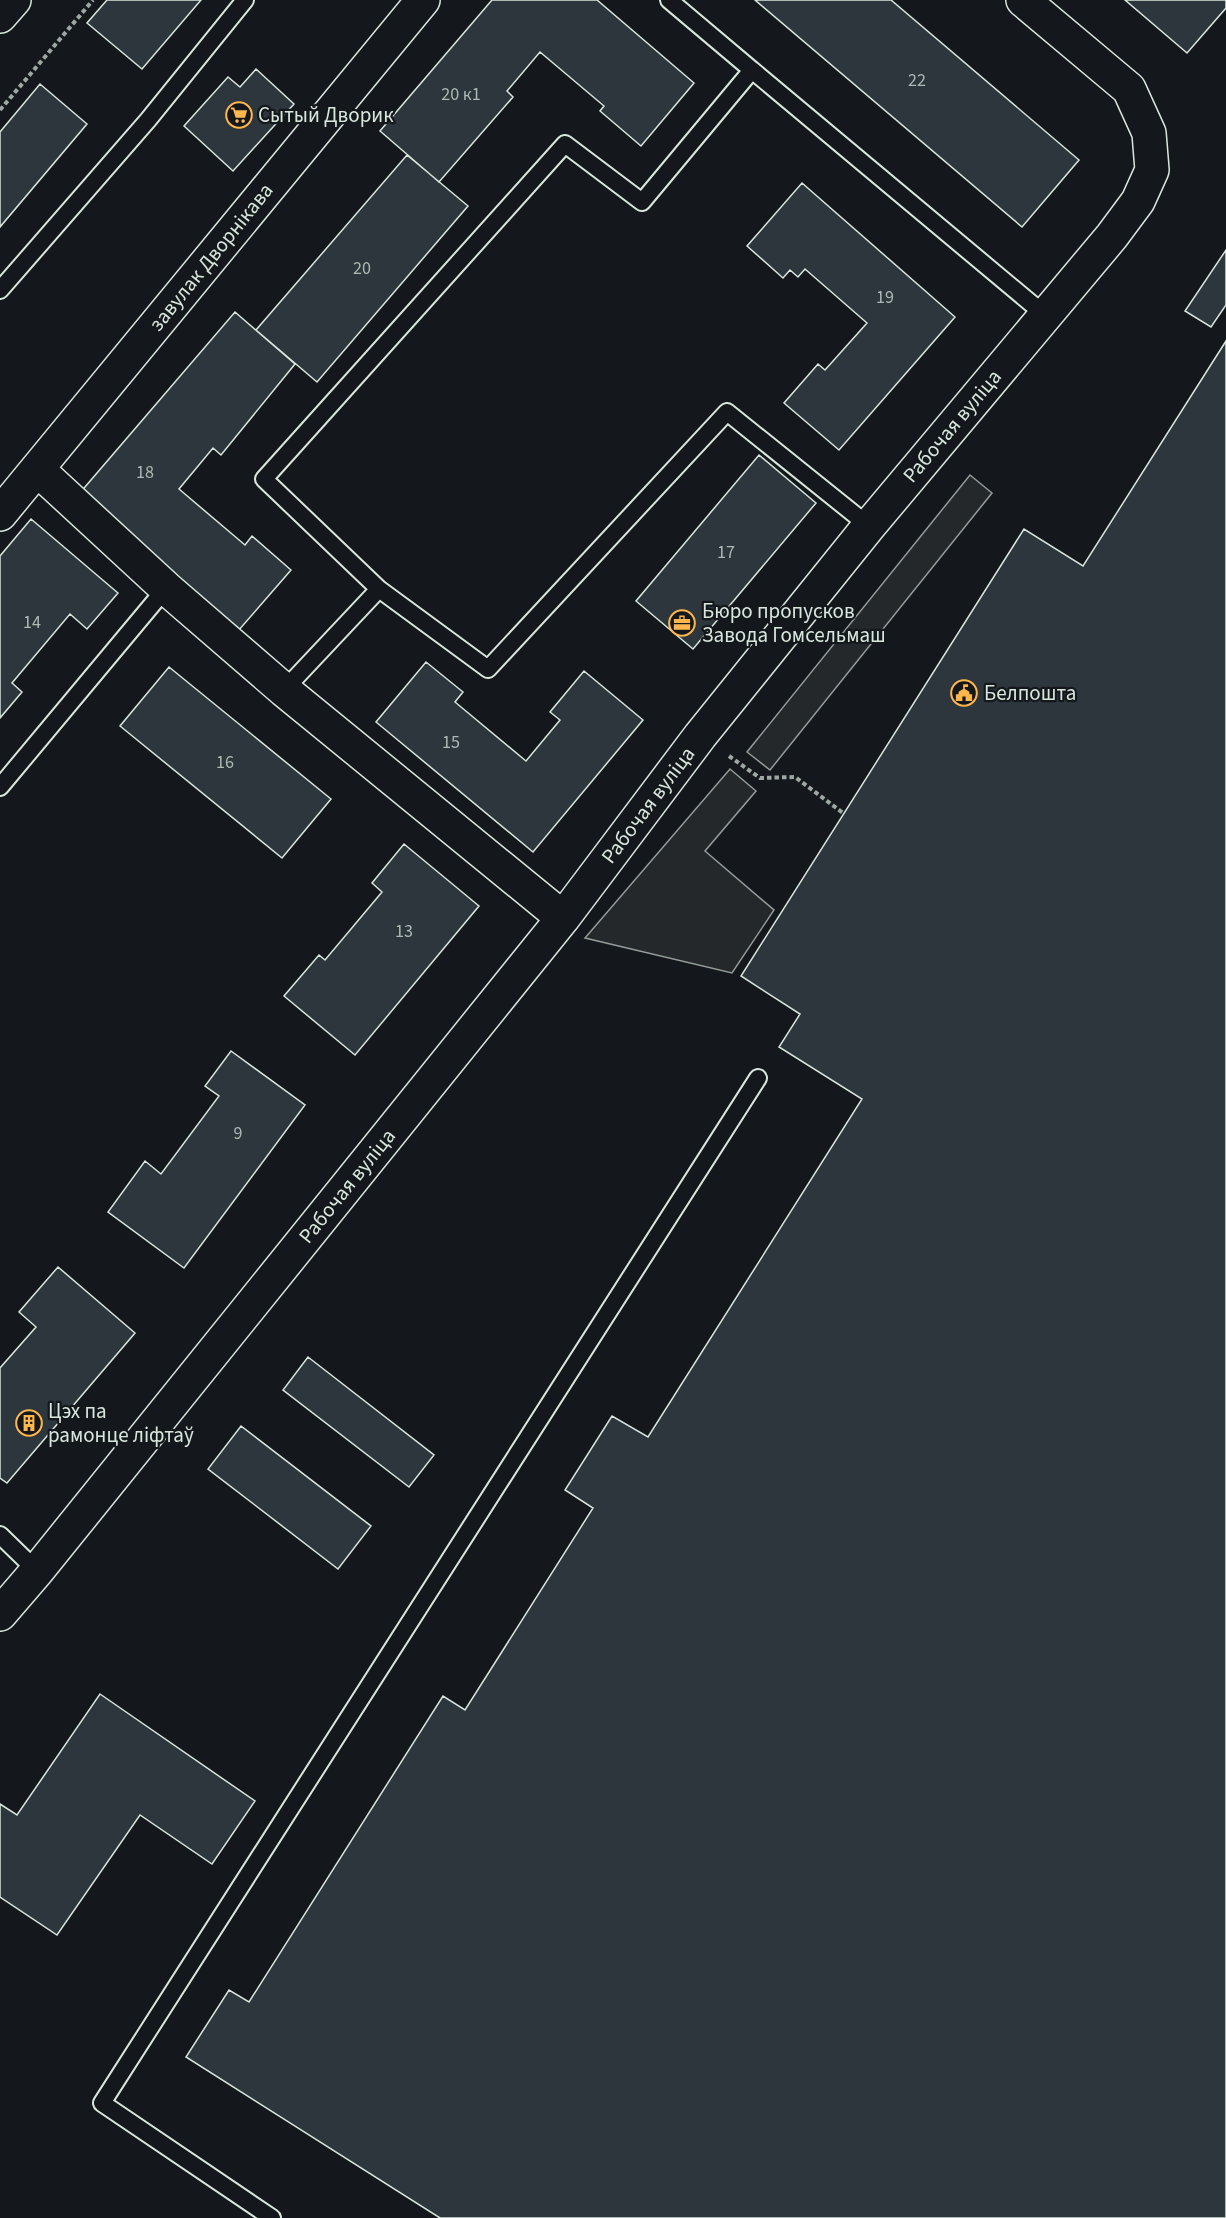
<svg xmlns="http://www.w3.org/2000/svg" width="1226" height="2218" viewBox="0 0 1226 2218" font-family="'Source Sans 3',sans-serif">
<rect width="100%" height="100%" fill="#14181c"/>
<path fill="#24282b" stroke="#939e99" stroke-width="1.5" d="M 970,475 L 992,493 L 770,770 L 747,752 Z
M 730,769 L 756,791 L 705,851 L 774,910 L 732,973 L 585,938 Z"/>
<path fill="#2c363c" stroke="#d8e6dc" stroke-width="1.5" d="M 107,0 L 201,0 L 142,69 L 87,23 Z
M 492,0 L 597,0 L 694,83 L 641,146 L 600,111 L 604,106 L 540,52 L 507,91 L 513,97 L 439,182 L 380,131 Z
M 755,0 L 891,0 L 1079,160 L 1022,227 Z
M 1125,0 L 1226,0 L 1226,8 L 1187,53 Z
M 256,69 L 294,104 L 233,171 L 184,126 L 228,77 L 240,87 Z
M 40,84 L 87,124 L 0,227 L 0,132 Z
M 407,155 L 468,206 L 317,382 L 256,330 Z
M 802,183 L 955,317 L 839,450 L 784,403 L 818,364 L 825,370 L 867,323 L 805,269 L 798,277 L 790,270 L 783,278 L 747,246 Z
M 1226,250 L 1226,305 L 1211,327 L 1185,311 Z
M 235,312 L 295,364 L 221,455 L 213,448 L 179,489 L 245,545 L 252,536 L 291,570 L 238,631 L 79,494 Z
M 1226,341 L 1226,2218 L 440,2218 L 186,2057 L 229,1990 L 249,2002 L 443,1696 L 465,1710 L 593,1508 L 565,1490 L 612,1416 L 648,1437 L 862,1099 L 779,1047 L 800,1014 L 741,976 L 1024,529 L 1083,566 Z
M 759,455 L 816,503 L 693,649 L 636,601 Z
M 31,519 L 118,593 L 87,629 L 70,614 L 12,683 L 22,692 L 0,718 L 0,556 Z
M 426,662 L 463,692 L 455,702 L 526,761 L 560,720 L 550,712 L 584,671 L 643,720 L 533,852 L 376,722 Z
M 169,667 L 331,799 L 282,858 L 120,726 Z
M 404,844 L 479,906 L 355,1055 L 284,996 L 319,955 L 325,960 L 382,892 L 372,883 Z
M 231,1051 L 305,1105 L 184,1268 L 108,1212 L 145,1161 L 161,1174 L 219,1096 L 205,1086 Z
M 58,1267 L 135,1333 L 7,1483 L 0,1478 L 0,1368 L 36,1327 L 19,1312 Z
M 308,1357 L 434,1455 L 409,1487 L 283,1390 Z
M 241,1426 L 371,1526 L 338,1569 L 208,1469 Z
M 100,1694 L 255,1801 L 212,1864 L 140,1815 L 57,1935 L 0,1897 L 0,1804 L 17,1815 Z"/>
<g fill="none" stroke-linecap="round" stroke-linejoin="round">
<g stroke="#d8e6dc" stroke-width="20">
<path id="service" d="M 752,70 L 1045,315
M 0,290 L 148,120 L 245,0
M 379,589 L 264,479 L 565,144 L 642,202 L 752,70 L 669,0
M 284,690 L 379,589 L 488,669 L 727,412 L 869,526
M 0,787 L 166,588
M 0,1535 L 37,1571
M 272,2218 L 102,2103 L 758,1078"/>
</g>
<g stroke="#d8e6dc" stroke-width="36">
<path id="minor" d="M 37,469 L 166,588 L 284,690 L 563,918
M 0,514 L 423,0
M 0,1614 L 37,1571 L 563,918 L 700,736 L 869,526 L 1112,236 L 1138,201 L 1152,170 L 1149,133 L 1129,89 L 1023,0"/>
</g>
<g stroke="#d8e6dc" stroke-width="36">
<path id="tertiary" d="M 0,16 L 14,0"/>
</g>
<path stroke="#9da8a2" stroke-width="4" stroke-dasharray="4.5 3" stroke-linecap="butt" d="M 0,110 L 93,0
M 729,756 L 760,778 L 795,777 L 843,813"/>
<use href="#service" stroke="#14181c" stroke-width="16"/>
<use href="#minor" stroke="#14181c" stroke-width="33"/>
<use href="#tertiary" stroke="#14181c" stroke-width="33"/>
</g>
<defs>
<g id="supermarket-ring" transform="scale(1.35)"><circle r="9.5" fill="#14181c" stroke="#ffb74d" stroke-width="1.5"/><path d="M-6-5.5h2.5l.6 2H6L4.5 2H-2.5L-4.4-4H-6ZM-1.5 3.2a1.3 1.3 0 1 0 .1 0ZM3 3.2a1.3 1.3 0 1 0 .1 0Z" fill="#ffb74d"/></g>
<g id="office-ring" transform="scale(1.35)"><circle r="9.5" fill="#14181c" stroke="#ffb74d" stroke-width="1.5"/><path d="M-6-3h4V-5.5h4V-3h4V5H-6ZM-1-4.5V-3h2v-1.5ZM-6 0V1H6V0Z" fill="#ffb74d"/></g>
<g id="civic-ring" transform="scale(1.35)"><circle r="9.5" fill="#14181c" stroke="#ffb74d" stroke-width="1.5"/><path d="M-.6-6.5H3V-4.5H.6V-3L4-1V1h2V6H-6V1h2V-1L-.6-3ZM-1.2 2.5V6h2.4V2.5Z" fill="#ffb74d"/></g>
<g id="building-ring" transform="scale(1.35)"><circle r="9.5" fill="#14181c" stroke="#ffb74d" stroke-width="1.5"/><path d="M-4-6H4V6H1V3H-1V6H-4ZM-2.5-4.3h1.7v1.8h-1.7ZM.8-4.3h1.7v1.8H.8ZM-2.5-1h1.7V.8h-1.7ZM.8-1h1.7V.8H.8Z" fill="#ffb74d"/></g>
</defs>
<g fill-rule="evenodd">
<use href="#supermarket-ring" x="239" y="115"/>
<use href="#office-ring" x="682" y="623"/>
<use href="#civic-ring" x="964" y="693"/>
<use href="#building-ring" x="29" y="1423"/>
</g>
<g text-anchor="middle" stroke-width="4.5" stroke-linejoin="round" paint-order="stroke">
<g font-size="18" fill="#adbab4">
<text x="917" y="86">22</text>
<text x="461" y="100">20 к1</text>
<text x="362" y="274">20</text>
<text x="885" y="303">19</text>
<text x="145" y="478">18</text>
<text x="726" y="558">17</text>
<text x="32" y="628">14</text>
<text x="451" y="748">15</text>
<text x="225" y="768">16</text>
<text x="404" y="937">13</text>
<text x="238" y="1139">9</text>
</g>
<g font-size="21" fill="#d8e6dc" stroke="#14181c" text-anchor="start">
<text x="258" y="122">Сытый Дворик</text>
<text x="702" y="618">Бюро пропусков<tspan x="702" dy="24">Завода Гомсельмаш</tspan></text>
<text x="984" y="700">Белпошта</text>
<text x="48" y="1418">Цэх па<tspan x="48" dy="24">рамонце ліфтаў</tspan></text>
</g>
<g font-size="21" fill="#d8e6dc" stroke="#14181c">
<text transform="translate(211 257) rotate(-51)" y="7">завулак Дворнікава</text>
<text transform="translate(952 426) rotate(-50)" y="7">Рабочая вуліца</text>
<text transform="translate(648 805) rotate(-53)" y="7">Рабочая вуліца</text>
<text transform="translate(347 1186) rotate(-51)" y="7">Рабочая вуліца</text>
</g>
</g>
</svg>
